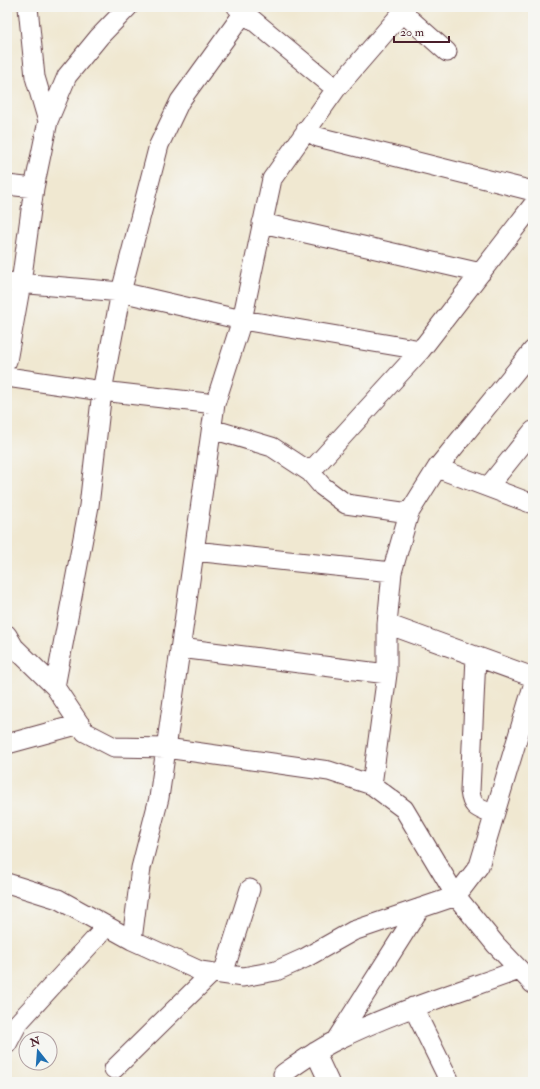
<svg xmlns="http://www.w3.org/2000/svg" width="540" height="1089" viewBox="0 0 540 1089" font-family="'IM FELL Double Pica',serif">
<rect width="100%" height="100%" fill="#f6f6f2"/>
<filter id="ink" filterUnits="userSpaceOnUse"><feTurbulence type="fractalNoise" baseFrequency=".025" numOctaves="2"/><feDisplacementMap in="SourceGraphic" scale="8" xChannelSelector="R" yChannelSelector="G"/><feConvolveMatrix kernelMatrix="1 2 1 2 8 2 1 2 1" color-interpolation-filters="sRGB"/></filter>
<filter id="wash" filterUnits="userSpaceOnUse"><feTurbulence type="fractalNoise" baseFrequency=".012" numOctaves="4" result="noise"/><feDisplacementMap in="SourceGraphic" scale="16" xChannelSelector="R" yChannelSelector="G"/><feGaussianBlur stdDeviation="0.9" result="paint"/><feColorMatrix in="noise" values="0 0 0 0 0 0 0 0 0 0 0 0 0 0 0 0 0 1.4 0 .05"/><feComposite in="paint" operator="in"/></filter>
<g filter="url(#wash)">
<rect width="100%" height="100%" fill="#f0e8d1"/>
</g>
<g filter="url(#ink)">
<g fill="none" stroke-linecap="round" stroke-linejoin="round">
<g stroke="#633d44" stroke-width="21">
<path id="minor" d="M 28,7 L 35,77 L 48,121
M 237,7 L 336,89
M 402,12 L 447,52
M 306,130 L 318,137 L 533,191
M 7,185 L 34,188
M 262,223 L 481,273
M 7,282 L 121,292 L 242,320 L 421,350
M 7,361 L 21,283 L 34,188 L 48,121 L 67,76 L 99,37 L 128,7
M 7,377 L 102,391 L 215,404
M 212,429 L 272,447 L 310,472 L 322,486 L 346,504 L 409,513
M 437,468 L 533,504
M 310,472 L 421,350 L 533,205
M 488,487 L 533,431
M 194,551 L 392,572
M 387,624 L 533,677
M 7,635 L 14,647 L 55,687 L 85,732 L 114,747 L 166,748 L 329,771 L 372,785 L 404,809 L 456,896 L 496,945 L 533,984
M 180,648 L 387,674
M 476,656 L 470,791 C 472,809 479,808 494,815
M 55,687 L 89,506 L 102,391 L 121,292 L 159,145 L 180,101 L 248,7
M 7,744 L 80,724
M 372,785 L 387,674 L 387,624 L 392,572 L 409,513 L 437,468 L 533,350
M 7,883 L 58,899 L 132,940 L 200,971 L 243,977 L 276,971 L 305,958 L 353,931 L 456,896 L 479,866 L 533,686
M 132,940 L 141,868 L 159,798 L 215,404 L 242,320 L 272,179 L 336,89 L 407,7
M 223,974 L 250,889
M 413,1007 L 450,1082
M 336,1040 L 420,908
M 7,1044 L 18,1023 L 107,926
M 315,1052 L 329,1082
M 114,1069 L 212,973
M 283,1074 C 300,1062 318,1049 337,1040 C 395,1011 458,992 519,970"/>
</g>
<use href="#minor" stroke="#fff" stroke-width="19"/>
</g>
</g>
<rect width="540" height="1089" fill="none" stroke="#f6f6f2" stroke-width="24"/>
<g transform="translate(38 1051) rotate(343)"><circle r="19" fill="#f6f6f2" stroke="#b1a0a2"/>
<path d="M0-3L7 15L0 10L-7 15Z" fill="#1f6fb2"/>
<text y="-6" font-size="11" font-weight="bold" text-anchor="middle" fill="#4a1f2b">N</text>
</g>
<path d="M394 36v6h55v-6" fill="none" stroke="#4a1f2b" stroke-width="2"/>
<text x="400" y="36" font-size="12" fill="#4a1f2b" stroke="#f6f6f2" stroke-width="3" paint-order="stroke">20 m</text>
</svg>
